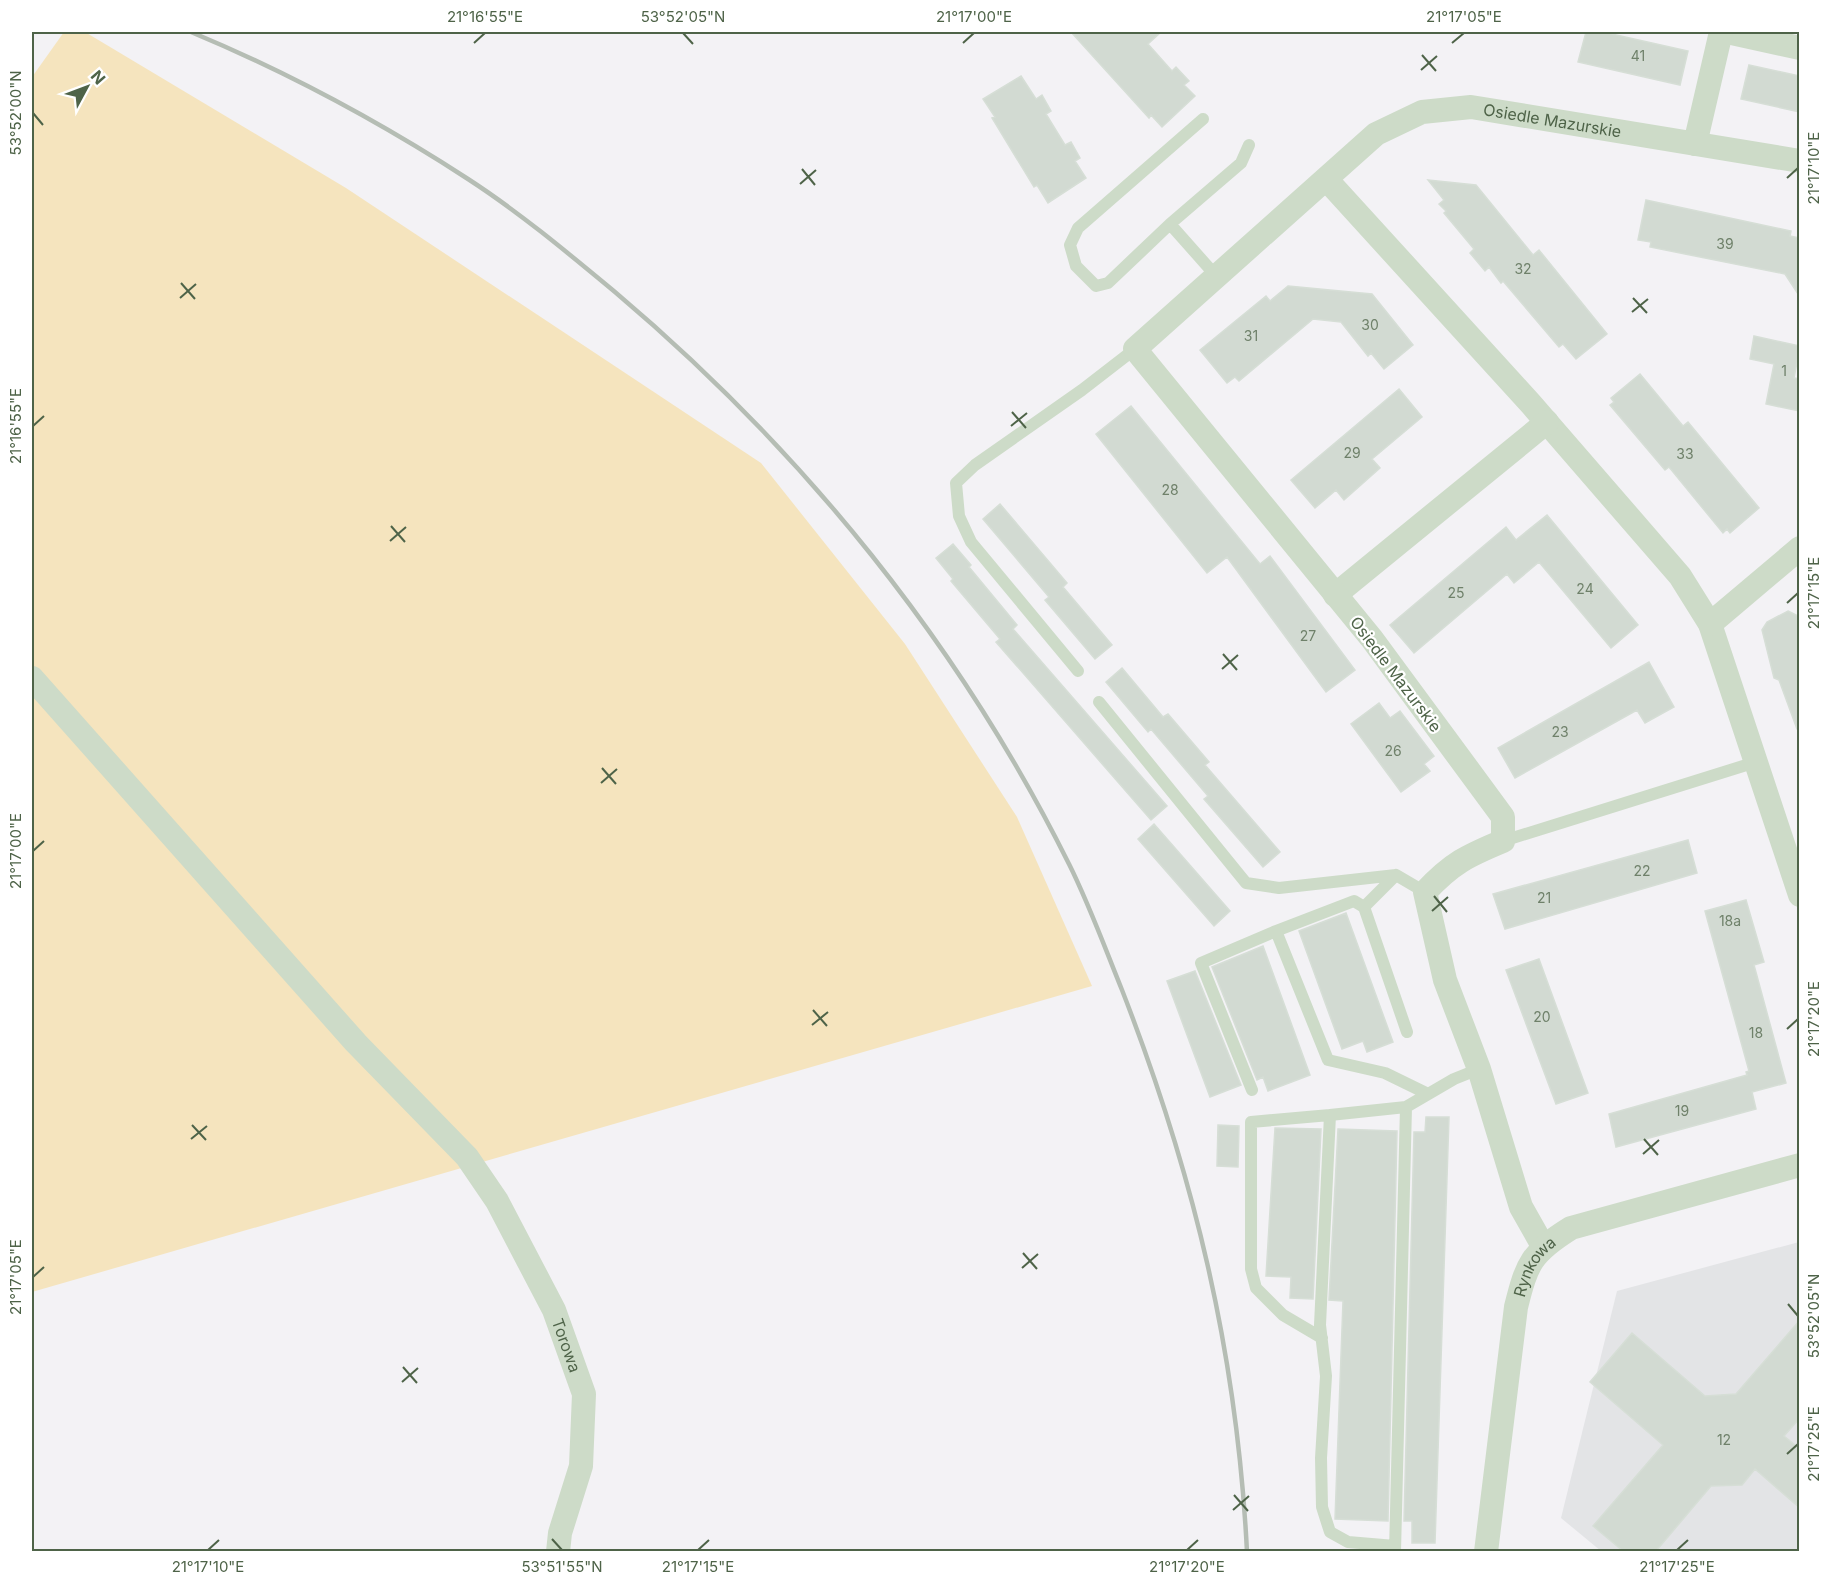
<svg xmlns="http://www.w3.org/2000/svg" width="1831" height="1583" viewBox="0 0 1831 1583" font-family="Inter,sans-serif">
<rect width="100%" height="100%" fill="#f3f2f5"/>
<path fill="#e3e4e6" d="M 1799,1242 L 1799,1551 L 1601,1551 L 1561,1518 L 1617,1291 Z"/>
<path fill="#f5e4be" d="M 64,32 L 85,32 L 346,188 L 761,463 L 905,644 L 1017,817 L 1092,986 L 32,1292 L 32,77 Z"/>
<path fill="#d2dad2" stroke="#d6ded6" stroke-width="1.5" d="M 1071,32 L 1161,32 L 1148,44 L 1172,71 L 1176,67 L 1189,81 L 1184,85 L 1195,96 L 1162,127 L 1151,115 L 1149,118 Z
M 1586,32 L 1603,32 L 1688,51 L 1680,85 L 1578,62 Z
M 1749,65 L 1800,76 L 1800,112 L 1741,99 Z
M 1021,76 L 1036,99 L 1042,95 L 1051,111 L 1046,114 L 1065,145 L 1071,142 L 1080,158 L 1075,161 L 1086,178 L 1048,203 L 1037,185 L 1034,187 L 992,118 L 995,117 L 983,99 Z
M 1428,180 L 1476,185 L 1533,255 L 1539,250 L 1607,334 L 1576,359 L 1563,344 L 1559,347 L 1503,281 L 1501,283 L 1489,267 L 1485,271 L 1470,253 L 1474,249 L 1444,213 L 1446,211 L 1439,204 L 1444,200 Z
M 1646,200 L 1791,231 L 1790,236 L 1800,238 L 1800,297 L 1785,274 L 1650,247 L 1651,242 L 1638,240 Z
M 1288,286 L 1372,294 L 1413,345 L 1384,369 L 1371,353 L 1368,356 L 1341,322 L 1313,319 L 1239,381 L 1235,377 L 1227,383 L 1200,350 L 1266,296 L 1270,301 Z
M 1754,336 L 1800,346 L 1794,378 L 1800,379 L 1800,411 L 1766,404 L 1774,364 L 1750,359 Z
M 1640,374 L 1683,426 L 1688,422 L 1759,508 L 1730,533 L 1727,529 L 1723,533 L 1669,467 L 1665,470 L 1610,405 L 1614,402 L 1611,398 Z
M 1399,389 L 1422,417 L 1372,459 L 1380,468 L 1344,500 L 1336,490 L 1315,508 L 1291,480 Z
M 1131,406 L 1260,564 L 1270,556 L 1355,670 L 1326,692 L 1227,557 L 1207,573 L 1096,434 Z
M 1000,504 L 1067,583 L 1063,587 L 1112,645 L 1095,659 L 1045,600 L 1049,597 L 983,519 Z
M 1547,515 L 1638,625 L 1611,648 L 1539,562 L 1514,583 L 1507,574 L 1414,653 L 1390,625 L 1506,527 L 1516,540 Z
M 953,544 L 971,565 L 969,567 L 1017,625 L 1013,629 L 1167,806 L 1151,820 L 996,642 L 1000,639 L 951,581 L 953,579 L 936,558 Z
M 1788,611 L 1800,617 L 1800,729 L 1797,729 L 1779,680 L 1774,678 L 1762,630 L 1767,622 Z
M 1649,662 L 1674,707 L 1645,723 L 1637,710 L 1515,778 L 1498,748 Z
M 1122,668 L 1163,717 L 1168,714 L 1209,762 L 1205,765 L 1280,852 L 1263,867 L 1204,799 L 1208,796 L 1151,729 L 1148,732 L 1106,682 Z
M 1379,703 L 1390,718 L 1400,711 L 1434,756 L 1424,764 L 1430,771 L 1401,792 L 1351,724 Z
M 1154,824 L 1230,911 L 1214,926 L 1138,839 Z
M 1688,840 L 1697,873 L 1505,929 L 1493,894 Z
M 1746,900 L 1764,962 L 1754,965 L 1786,1083 L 1752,1092 L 1756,1109 L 1616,1147 L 1609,1114 L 1747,1075 L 1746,1072 L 1749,1071 L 1705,911 Z
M 1346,913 L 1393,1042 L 1367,1052 L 1363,1041 L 1342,1049 L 1299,931 Z
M 1263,946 L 1310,1075 L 1268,1091 L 1263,1077 L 1257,1080 L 1212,967 Z
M 1539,959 L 1588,1093 L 1556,1104 L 1506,970 Z
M 1195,971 L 1241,1085 L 1210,1097 L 1167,981 Z
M 1426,1117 L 1449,1117 L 1435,1543 L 1412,1543 L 1412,1521 L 1404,1521 L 1414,1132 L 1425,1132 Z
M 1218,1125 L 1239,1126 L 1238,1167 L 1217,1166 Z
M 1275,1128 L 1321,1129 L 1313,1299 L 1290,1298 L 1291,1277 L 1266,1276 Z
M 1338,1129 L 1397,1131 L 1388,1521 L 1335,1519 L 1343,1301 L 1329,1300 Z
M 1800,1320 L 1800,1418 L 1784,1436 L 1800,1449 L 1800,1508 L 1755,1469 L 1742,1485 L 1711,1486 L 1656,1551 L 1623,1551 L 1593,1526 L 1663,1445 L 1590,1382 L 1632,1333 L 1705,1396 L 1736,1394 Z"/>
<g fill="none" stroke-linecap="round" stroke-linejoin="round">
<path stroke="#cddbc8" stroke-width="12" d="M 1203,119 L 1078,228 L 1070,245 L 1076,266 L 1096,286 L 1108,283 L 1170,224 L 1241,163 L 1249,145
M 1170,224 L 1217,277
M 1078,671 L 971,542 L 959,516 L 956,483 L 975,465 L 1082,390 L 1135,349
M 1099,702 L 1246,883 L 1279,888 L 1396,875
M 1503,841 L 1756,762
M 1364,907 L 1396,875 L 1425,892
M 1276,931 L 1354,901 L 1364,907 L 1407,1032
M 1252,1090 L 1201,963 L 1276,931 L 1328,1060 L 1385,1073 L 1428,1094
M 1406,1107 L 1454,1079 L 1479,1069
M 1322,1338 L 1283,1315 L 1256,1288 L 1251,1269 L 1251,1122 L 1330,1115
M 1395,1552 L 1406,1107 L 1330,1115 L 1320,1325 L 1326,1376 L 1321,1458 L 1322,1507 L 1330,1532 L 1348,1542 L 1395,1546"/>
<g stroke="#cddbc8" stroke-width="24">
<path d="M 1727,32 L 1800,48"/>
<path d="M 1695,144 L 1721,32"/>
<path d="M 1327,180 L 1531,404 L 1680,576 L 1710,624 L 1800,895"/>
<path d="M 1335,595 L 1547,422"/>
<path d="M 1710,624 L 1800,548"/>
<path id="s1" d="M 32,678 L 356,1043 L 467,1157 L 497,1201 L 554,1310 L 584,1394 L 581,1466 L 560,1533 L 558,1552"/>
<path id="s2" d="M 1543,1246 L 1521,1207 L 1479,1069 L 1445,980 L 1425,892 C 1452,863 1467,856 1503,841 L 1503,817 L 1372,639 L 1135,349 L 1376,134 L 1422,112 L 1471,107 L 1800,161"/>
<path id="s3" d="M 1486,1552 L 1516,1307 C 1527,1263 1531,1253 1571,1228 L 1800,1165"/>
</g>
<path stroke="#b5bdb4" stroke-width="4.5" d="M 191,32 C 287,72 380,122 468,179 C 519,212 568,253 615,292 C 803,451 959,643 1069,864 C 1089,904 1105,948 1122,990 C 1194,1175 1237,1353 1247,1552"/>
</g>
<path fill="none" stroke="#4e6348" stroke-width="2" d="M 683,33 L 693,44M 474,43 L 485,33M 963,43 L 974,33M 1452,43 L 1464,33M 1422,55 L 1436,71M 1421,70 L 1437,56M 33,113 L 43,125M 802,169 L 815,185M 1787,178 L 1798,168M 800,184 L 816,170M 181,283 L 195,299M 180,298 L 196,284M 1633,298 L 1647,313M 1632,312 L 1648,299M 1012,412 L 1026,428M 33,426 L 44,416M 1011,426 L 1027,413M 391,526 L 405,542M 390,541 L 406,527M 1787,603 L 1798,593M 1223,654 L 1237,670M 1222,669 L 1238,655M 602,768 L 616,784M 601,783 L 617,769M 33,851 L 44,841M 1434,896 L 1447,912M 1432,911 L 1448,897M 813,1010 L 827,1026M 812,1025 L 828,1012M 1787,1029 L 1798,1019M 192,1125 L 206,1140M 191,1139 L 207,1126M 1644,1139 L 1658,1155M 1643,1154 L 1659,1140M 1023,1253 L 1037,1269M 1022,1268 L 1038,1254M 33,1277 L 44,1267M 1788,1304 L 1798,1316M 403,1367 L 417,1383M 402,1382 L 418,1368M 1787,1454 L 1798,1444M 1234,1495 L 1248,1511M 1233,1510 L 1249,1496M 552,1539 L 562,1550M 208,1550 L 219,1540M 698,1550 L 709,1540M 1187,1550 L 1198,1540M 1677,1550 L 1688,1540"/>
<g text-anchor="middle" stroke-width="4.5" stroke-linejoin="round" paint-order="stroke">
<g font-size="14" fill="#6f816a">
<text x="1638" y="61">41</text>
<text x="1725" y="249">39</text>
<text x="1523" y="274">32</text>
<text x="1370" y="330">30</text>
<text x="1251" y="341">31</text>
<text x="1784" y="376">1</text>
<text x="1352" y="458">29</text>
<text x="1685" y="459">33</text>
<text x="1170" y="495">28</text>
<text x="1585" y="594">24</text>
<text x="1456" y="598">25</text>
<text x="1308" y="641">27</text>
<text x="1560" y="737">23</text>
<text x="1393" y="756">26</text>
<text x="1642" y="876">22</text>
<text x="1544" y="903">21</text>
<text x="1730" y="926">18a</text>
<text x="1542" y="1022">20</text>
<text x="1756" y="1038">18</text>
<text x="1682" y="1116">19</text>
<text x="1724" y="1445">12</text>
</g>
<g font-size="16" fill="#4e6348" stroke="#fff">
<text dy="6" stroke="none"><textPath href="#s2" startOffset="1594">Osiedle Mazurskie</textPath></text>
<text transform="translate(1396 674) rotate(53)" y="6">Osiedle Mazurskie</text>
<text dy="6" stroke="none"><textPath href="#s3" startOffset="292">Rynkowa</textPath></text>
<text dy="6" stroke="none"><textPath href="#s1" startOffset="861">Torowa</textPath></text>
</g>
</g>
<rect width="1831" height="1583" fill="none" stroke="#ffffff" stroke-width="66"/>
<g transform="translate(87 87) rotate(49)" stroke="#ffffff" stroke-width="4.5" paint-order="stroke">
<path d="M0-4.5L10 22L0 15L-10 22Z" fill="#4e6348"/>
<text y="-9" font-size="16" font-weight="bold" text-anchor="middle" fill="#4e6348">N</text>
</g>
<rect x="33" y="33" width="1765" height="1517" fill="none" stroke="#4e6348" stroke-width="2"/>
<g font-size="15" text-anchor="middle" fill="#4e6348">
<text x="485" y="22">21°16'55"E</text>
<text x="683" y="22">53°52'05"N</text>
<text x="974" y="22">21°17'00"E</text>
<text x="1464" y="22">21°17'05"E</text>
<text transform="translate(16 113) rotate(-90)" y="5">53°52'00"N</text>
<text transform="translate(1814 168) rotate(-90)" y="5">21°17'10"E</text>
<text transform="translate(16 426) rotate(-90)" y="5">21°16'55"E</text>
<text transform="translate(1814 593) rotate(-90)" y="5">21°17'15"E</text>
<text transform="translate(16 851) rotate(-90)" y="5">21°17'00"E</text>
<text transform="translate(1814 1019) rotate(-90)" y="5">21°17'20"E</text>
<text transform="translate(16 1277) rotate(-90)" y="5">21°17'05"E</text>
<text transform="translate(1814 1316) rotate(-90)" y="5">53°52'05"N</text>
<text transform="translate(1814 1444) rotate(-90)" y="5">21°17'25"E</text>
<text x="208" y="1572">21°17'10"E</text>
<text x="562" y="1572">53°51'55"N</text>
<text x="698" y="1572">21°17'15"E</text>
<text x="1187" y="1572">21°17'20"E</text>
<text x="1677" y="1572">21°17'25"E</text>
</g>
</svg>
